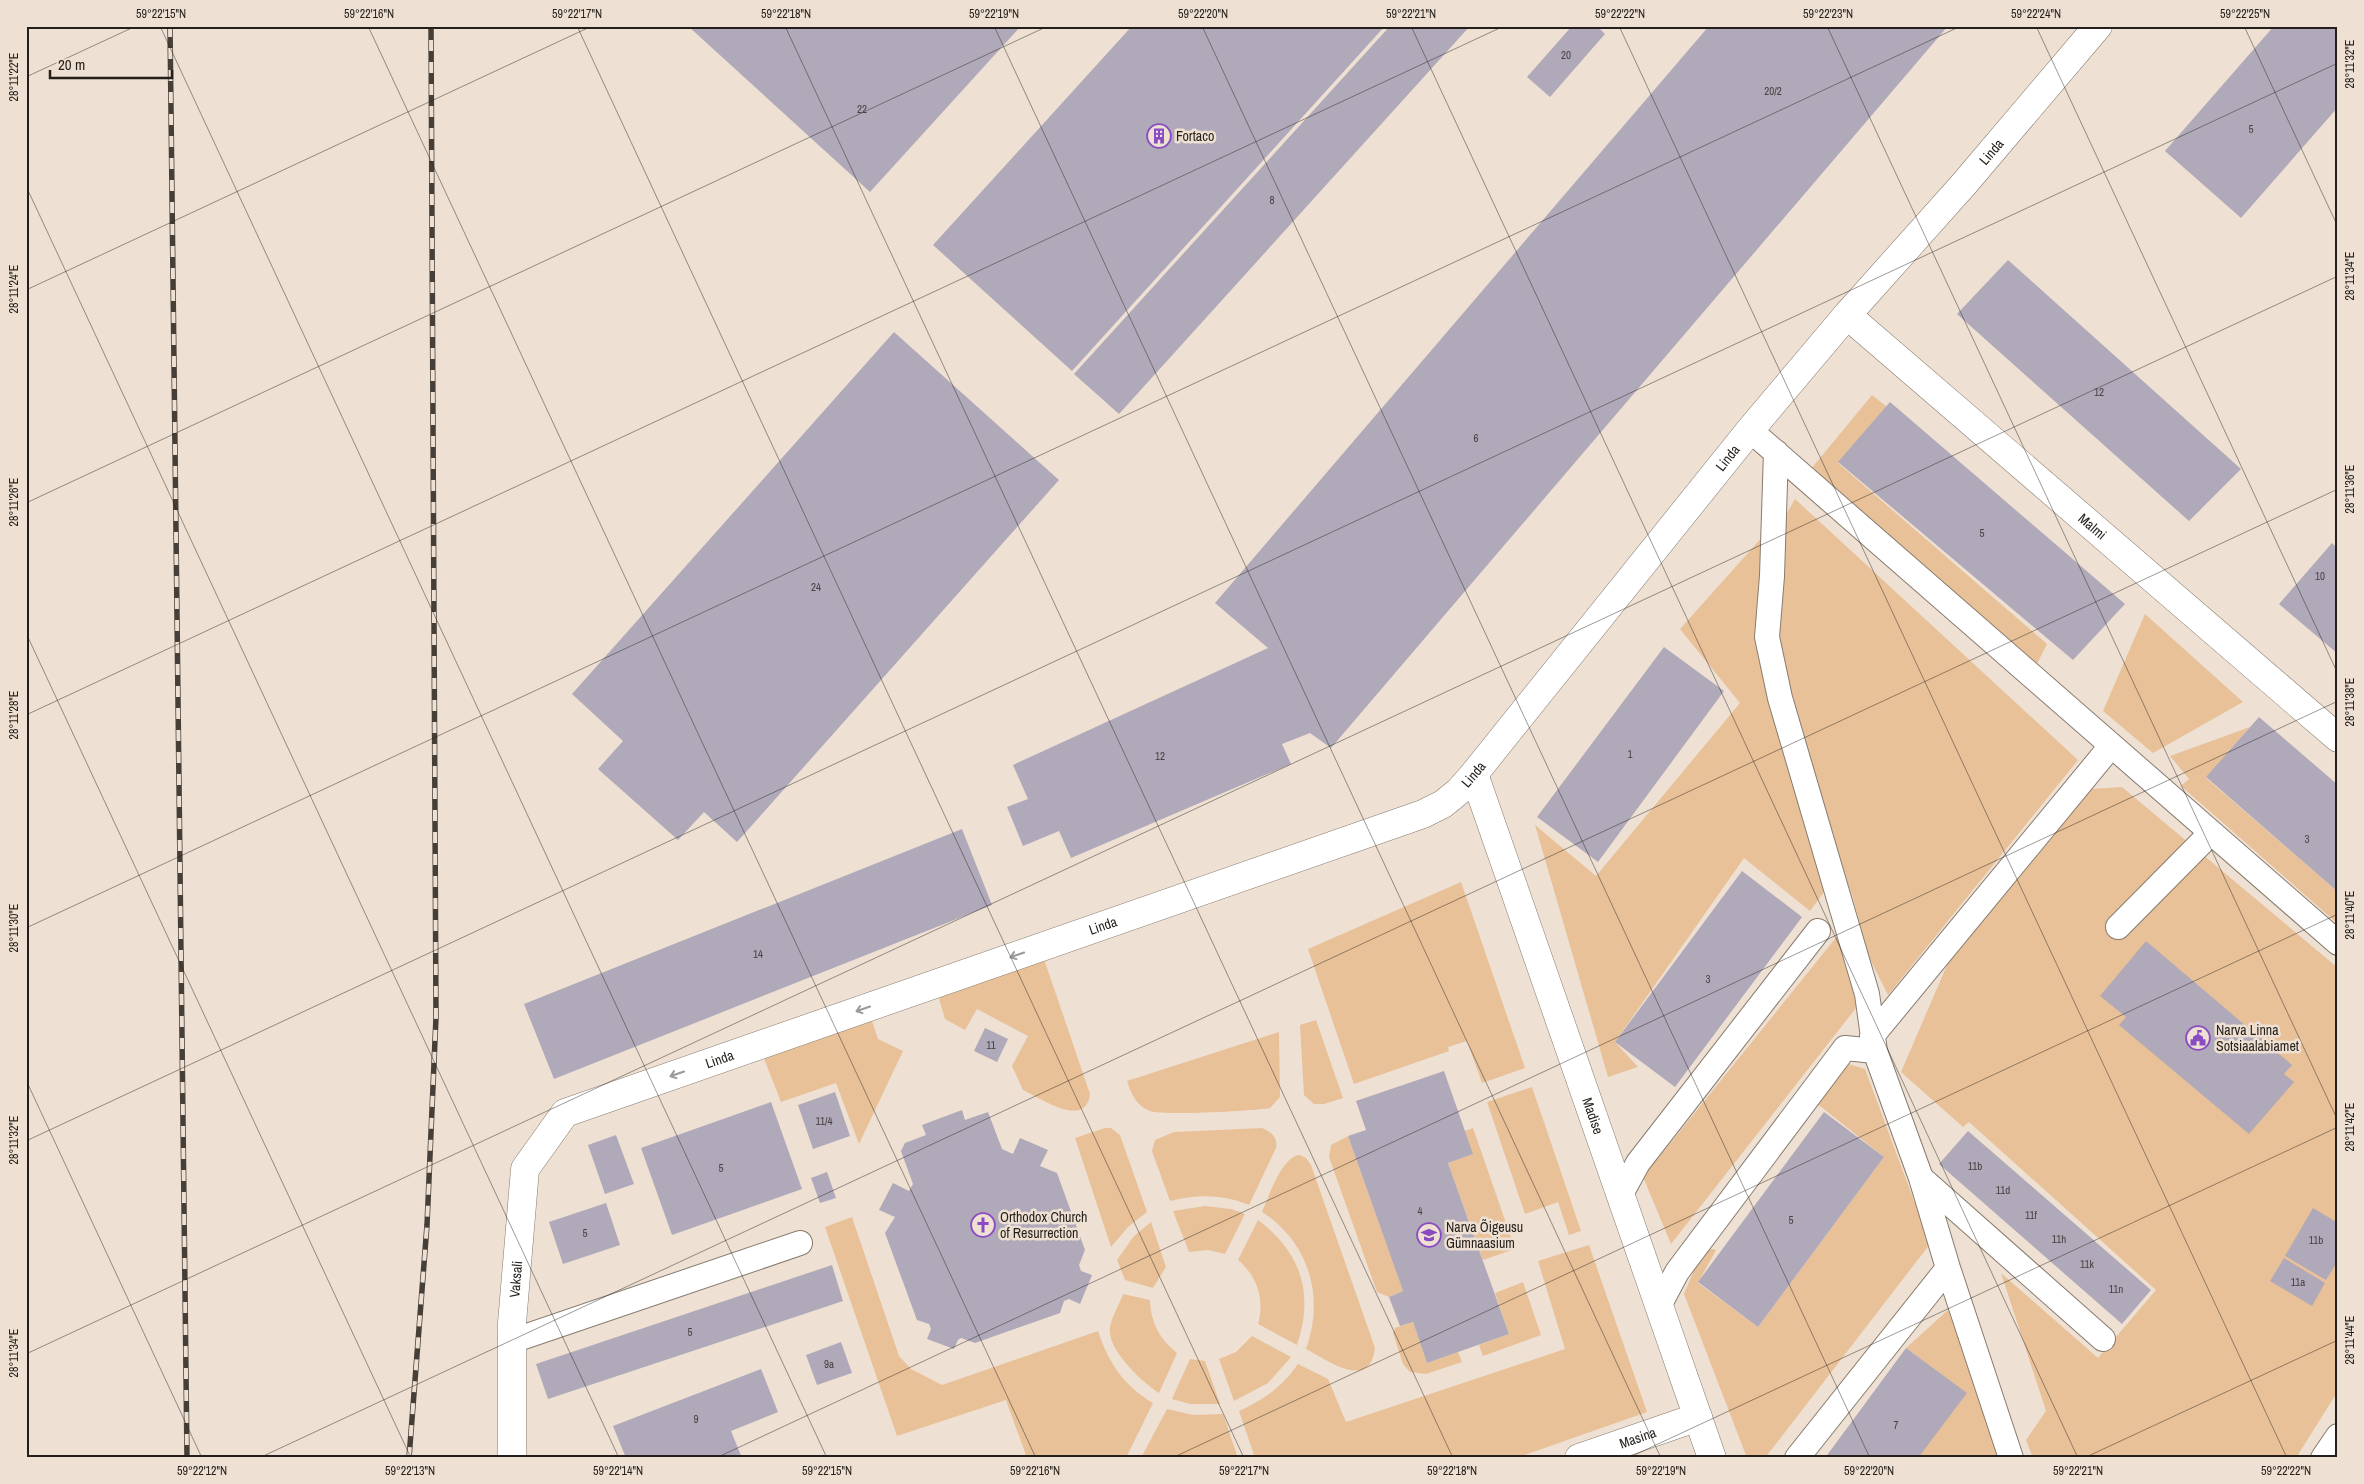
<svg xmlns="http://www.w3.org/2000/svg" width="2364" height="1484" viewBox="0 0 2364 1484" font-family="'Archivo Narrow',sans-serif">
<rect width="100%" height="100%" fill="#eee0d2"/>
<path fill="#e8c199" d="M 1872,395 L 1887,407 L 1838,463 L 2047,644 L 2037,664 L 1811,469 Z
M 1795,499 L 2078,760 L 1888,995 L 1869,957 L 1853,898 L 1803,752 L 1780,643 L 1779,527 Z
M 1765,534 L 1767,638 L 1833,880 L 1810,911 L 1744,858 L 1615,1042 L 1638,1067 L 1608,1077 L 1535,825 L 1596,876 L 1740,703 L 1680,629 Z
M 2145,614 L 2243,702 L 2153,753 L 2103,711 Z
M 2250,727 L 2206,778 L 2338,892 L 2338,924 L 2181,786 L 2189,779 L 2170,756 Z
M 2122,787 L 2338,968 L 2338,1391 L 2296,1458 L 2033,1458 L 2026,1440 L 2046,1411 L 2001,1273 L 2098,1358 L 2156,1290 L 1969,1122 L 1963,1127 L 1901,1072 L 1957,942 L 2038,855 L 2091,789 Z
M 1461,882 L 1525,1068 L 1482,1083 L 1467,1041 L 1448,1047 L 1449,1051 L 1354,1084 L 1308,949 Z
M 1843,929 L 1867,994 L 1671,1244 L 1643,1177 Z
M 1044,959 L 1090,1094 C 1086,1130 1040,1098 1023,1090 L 1012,1066 L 1028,1036 L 977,1009 L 965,1030 L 945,1019 L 938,995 Z
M 871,1018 L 878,1039 L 903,1051 L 859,1144 L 836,1083 L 781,1102 L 763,1056 Z
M 1316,1020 L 1343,1098 L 1324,1104 L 1314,1104 L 1304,1095 L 1300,1025 Z
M 1279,1032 L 1280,1097 L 1270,1108 C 1252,1111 1164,1116 1150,1111 C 1136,1106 1131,1093 1127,1081 Z
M 1845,1063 L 1865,1069 L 1930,1244 L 1765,1458 L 1747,1458 L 1684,1294 L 1704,1247 L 1716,1250 L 1698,1283 L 1758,1327 L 1884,1157 L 1815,1102 Z
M 1532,1087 L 1581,1231 L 1569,1235 L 1558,1202 L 1525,1214 L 1487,1102 Z
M 1105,1128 L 1111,1128 L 1120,1135 L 1147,1212 L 1128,1227 L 1111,1247 L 1075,1138 Z
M 1262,1128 C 1271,1132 1278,1137 1276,1148 L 1249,1205 C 1222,1194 1197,1194 1170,1201 L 1152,1151 L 1155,1140 L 1174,1132 Z
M 1473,1128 L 1515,1249 L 1483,1260 L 1448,1163 L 1472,1154 L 1465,1131 Z
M 1348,1136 L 1403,1291 L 1389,1297 L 1377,1292 L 1329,1157 L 1331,1145 Z
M 1300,1155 L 1306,1158 L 1311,1165 L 1375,1348 C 1370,1392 1327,1360 1306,1349 C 1325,1297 1309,1242 1262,1212 C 1269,1196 1282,1156 1300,1155 Z
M 1205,1206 L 1231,1209 L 1245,1214 L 1225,1254 L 1208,1250 L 1189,1252 L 1173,1211 Z
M 852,1217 L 899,1356 L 911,1369 L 942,1385 L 1098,1331 C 1108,1362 1124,1386 1153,1403 L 1126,1458 L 1027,1458 L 1006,1400 L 897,1436 L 825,1227 Z
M 1258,1220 C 1302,1253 1314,1294 1297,1345 L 1258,1324 C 1265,1299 1257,1276 1238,1260 Z
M 1151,1222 L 1166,1267 L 1153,1288 L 1125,1280 L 1117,1260 L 1134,1236 Z
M 1589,1245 L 1647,1412 L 1516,1458 L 1255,1458 L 1239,1411 C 1264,1400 1283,1386 1298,1364 L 1328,1379 L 1346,1422 L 1565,1349 L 1538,1261 Z
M 1523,1282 L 1541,1335 L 1483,1356 L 1479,1345 L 1509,1334 L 1495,1293 Z
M 1123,1294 L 1150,1300 C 1151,1323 1159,1338 1177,1353 L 1159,1393 C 1142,1382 1106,1349 1110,1327 C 1112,1316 1119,1305 1123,1294 Z
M 1948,1310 L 2006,1458 L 1912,1458 L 1962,1390 L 1906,1348 Z
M 1413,1322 L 1427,1363 L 1458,1352 L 1462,1362 L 1426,1374 L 1410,1372 L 1403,1364 L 1393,1333 L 1395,1328 Z
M 1252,1336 L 1291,1357 L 1268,1383 L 1234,1401 L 1219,1359 L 1236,1352 Z
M 1190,1359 L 1205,1361 L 1220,1404 L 1190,1404 L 1172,1399 Z
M 1167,1409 L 1193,1415 L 1223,1414 L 1238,1458 L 1141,1458 Z"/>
<path fill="#b0a9b9" d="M 688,26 L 1021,26 L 870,192 Z
M 1132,26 L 1385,26 L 1072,371 L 933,245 Z
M 1390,26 L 1470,26 L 1119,414 L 1074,374 Z
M 1572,26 L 1597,26 L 1605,34 L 1550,97 L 1527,77 Z
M 1709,26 L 1948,26 L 1331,748 L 1310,733 L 1282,744 L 1291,764 L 1071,858 L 1059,831 L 1023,846 L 1007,807 L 1028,799 L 1013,765 L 1268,648 L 1215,603 Z
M 2274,26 L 2335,26 L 2338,28 L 2338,107 L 2241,218 L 2165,151 Z
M 2008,260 L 2241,469 L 2189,521 L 1957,314 Z
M 894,332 L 1059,480 L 737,842 L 704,812 L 678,840 L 598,769 L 623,741 L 572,694 Z
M 1890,402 L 2125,604 L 2073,660 L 1838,462 Z
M 2332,543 L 2338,549 L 2338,654 L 2279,604 Z
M 1664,647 L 1724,691 L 1598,862 L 1537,817 Z
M 2259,717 L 2338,785 L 2338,892 L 2206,777 Z
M 962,829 L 992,905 L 554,1079 L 524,1004 Z
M 1742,871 L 1802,917 L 1675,1087 L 1615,1042 Z
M 2146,941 L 2292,1065 L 2284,1074 L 2294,1082 L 2249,1134 L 2119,1025 L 2126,1017 L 2100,996 Z
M 985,1028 L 1008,1039 L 997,1062 L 974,1051 Z
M 1444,1071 L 1473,1154 L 1448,1163 L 1509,1334 L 1427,1363 L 1413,1322 L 1400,1326 L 1389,1297 L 1403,1291 L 1348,1136 L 1366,1130 L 1356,1101 Z
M 835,1092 L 850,1136 L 813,1149 L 798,1105 Z
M 771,1102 L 802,1189 L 672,1235 L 641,1148 Z
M 962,1110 L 965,1120 L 988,1112 L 1002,1149 L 1013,1154 L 1020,1138 L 1048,1150 L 1040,1166 L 1057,1173 L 1085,1250 L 1079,1265 L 1081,1271 L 1092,1275 L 1080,1304 L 1069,1299 L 1064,1301 L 1060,1313 L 975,1343 L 961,1338 L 958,1340 L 954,1349 L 927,1339 L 931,1329 L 929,1324 L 917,1320 L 885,1233 L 895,1217 L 879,1210 L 893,1183 L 909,1191 L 913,1184 L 901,1151 L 905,1143 L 926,1135 L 922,1125 Z
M 1824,1112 L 1884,1157 L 1758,1327 L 1698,1282 Z
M 1968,1131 L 2151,1290 L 2122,1324 L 1939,1164 Z
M 616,1135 L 634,1184 L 605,1194 L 588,1145 Z
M 827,1172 L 836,1198 L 820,1203 L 811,1178 Z
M 606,1203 L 620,1245 L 563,1264 L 549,1222 Z
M 2313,1208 L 2338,1223 L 2338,1261 L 2326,1280 L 2285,1256 Z
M 2284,1258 L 2325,1283 L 2312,1306 L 2270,1281 Z
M 832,1265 L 843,1301 L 548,1399 L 536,1364 Z
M 841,1342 L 852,1373 L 817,1385 L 806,1355 Z
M 1906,1348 L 1967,1393 L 1918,1458 L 1825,1458 Z
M 761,1369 L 778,1412 L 731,1431 L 742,1458 L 626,1458 L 613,1426 Z"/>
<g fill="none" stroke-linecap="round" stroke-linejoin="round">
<g stroke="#877b6e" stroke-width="26">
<path id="service" d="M 1750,430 L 2338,943
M 1776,452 L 1772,576 L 1767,637 L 1780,698 L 1867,994 L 1875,1051
M 2118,927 L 2211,833
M 1872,1036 L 2111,746
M 1921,1178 L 2103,1339
M 1621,1194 L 1638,1163 L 1818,931
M 1659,1306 L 1677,1272 L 1845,1048 L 1875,1051 L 1921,1178 L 1948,1268 L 2011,1458
M 512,1341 L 800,1243
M 1797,1458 L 1948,1268
M 2323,1458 L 2338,1436"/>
</g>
<g stroke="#877b6e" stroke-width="29">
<g id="minor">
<path id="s1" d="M 1847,315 L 2338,738"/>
<path id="s2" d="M 1474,774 L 1712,1458"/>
<path id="s3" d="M 512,1458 L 512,1323 L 525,1169 L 565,1113 L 1423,814 L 1443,804 L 1459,791 L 1474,774 L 1750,430 L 1847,315 L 1964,184 L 2098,26"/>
<path id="s4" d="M 1579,1458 L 1698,1417"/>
</g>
</g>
<use href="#service" stroke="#fff" stroke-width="24"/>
<use href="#minor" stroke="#fff" stroke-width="28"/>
<g stroke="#453f38" stroke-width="5.5">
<path id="rail" d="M 170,26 L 187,1458
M 409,1458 L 427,1225 L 436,1017 L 431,26"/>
</g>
<use href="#rail" stroke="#eee0d2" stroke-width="4" stroke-dasharray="11" stroke-linecap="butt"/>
</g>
<defs><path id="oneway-shaft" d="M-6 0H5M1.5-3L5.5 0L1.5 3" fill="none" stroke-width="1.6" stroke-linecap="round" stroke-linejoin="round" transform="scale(1.25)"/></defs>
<g stroke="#9c9a98">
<use href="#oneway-shaft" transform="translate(1017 955) rotate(161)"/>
<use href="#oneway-shaft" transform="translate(863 1009) rotate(161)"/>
<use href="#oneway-shaft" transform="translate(677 1074) rotate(161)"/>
</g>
<path fill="none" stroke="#241f1a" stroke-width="1" stroke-opacity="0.45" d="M 160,26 L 827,1458M 368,26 L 1036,1458M 577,26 L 1244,1458M 785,26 L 1453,1458M 994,26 L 1661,1458M 1202,26 L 1870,1458M 1411,26 L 2078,1458M 1619,26 L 2287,1458M 1827,26 L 2338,1121M 2036,26 L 2338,674M 2244,26 L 2338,227M 26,77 L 136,26M 26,186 L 619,1458M 26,290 L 592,26M 26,503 L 1048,26M 26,633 L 411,1458M 26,715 L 1504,26M 26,928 L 1961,26M 26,1080 L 202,1458M 26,1141 L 2338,63M 26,1354 L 2338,276M 259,1458 L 2338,489M 716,1458 L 2338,701M 1172,1458 L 2338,914M 1628,1458 L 2338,1127M 2084,1458 L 2338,1340"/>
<defs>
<g id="building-ring" transform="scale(1.25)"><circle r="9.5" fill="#eee0d2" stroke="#894cc2" stroke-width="1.5"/><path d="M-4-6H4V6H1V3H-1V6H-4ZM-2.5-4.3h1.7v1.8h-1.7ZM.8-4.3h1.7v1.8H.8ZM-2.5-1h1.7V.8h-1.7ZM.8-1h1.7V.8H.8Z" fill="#894cc2"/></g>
<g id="civic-ring" transform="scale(1.25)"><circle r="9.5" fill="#eee0d2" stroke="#894cc2" stroke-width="1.5"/><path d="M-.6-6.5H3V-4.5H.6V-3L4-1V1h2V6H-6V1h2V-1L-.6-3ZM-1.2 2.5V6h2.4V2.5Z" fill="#894cc2"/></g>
<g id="church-ring" transform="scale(1.25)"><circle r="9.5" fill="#eee0d2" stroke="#894cc2" stroke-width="1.5"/><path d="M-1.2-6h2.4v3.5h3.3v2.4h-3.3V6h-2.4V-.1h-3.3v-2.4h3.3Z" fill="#894cc2"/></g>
<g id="school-ring" transform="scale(1.25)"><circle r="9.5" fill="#eee0d2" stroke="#894cc2" stroke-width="1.5"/><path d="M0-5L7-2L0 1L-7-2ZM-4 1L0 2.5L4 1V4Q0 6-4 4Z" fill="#894cc2"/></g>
</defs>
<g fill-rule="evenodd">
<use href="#building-ring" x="1159" y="136"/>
<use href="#civic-ring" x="2198" y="1038"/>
<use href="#church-ring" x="983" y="1225"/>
<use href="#school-ring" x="1429" y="1235"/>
</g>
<g text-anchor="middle" stroke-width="5" stroke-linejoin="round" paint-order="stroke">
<g font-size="11" fill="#474242">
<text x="1566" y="59">20</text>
<text x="1773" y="95">20/2</text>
<text x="862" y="113">22</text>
<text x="2251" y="133">5</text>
<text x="1272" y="204">8</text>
<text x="2099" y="396">12</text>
<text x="1476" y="442">6</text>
<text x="1982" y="537">5</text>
<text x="2320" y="580">10</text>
<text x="816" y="591">24</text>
<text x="1630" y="758">1</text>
<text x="1160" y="760">12</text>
<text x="2307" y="843">3</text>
<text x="758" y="958">14</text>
<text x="1708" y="983">3</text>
<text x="991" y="1049">11</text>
<text x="824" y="1125">11/4</text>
<text x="1975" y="1170">11b</text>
<text x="721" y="1172">5</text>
<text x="2003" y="1194">11d</text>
<text x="1420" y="1215">4</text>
<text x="2031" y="1219">11f</text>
<text x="1791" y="1224">5</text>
<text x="585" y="1237">5</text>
<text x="2059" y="1243">11h</text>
<text x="2316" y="1244">11b</text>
<text x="2087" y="1268">11k</text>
<text x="2298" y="1286">11a</text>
<text x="2116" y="1293">11n</text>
<text x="690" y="1336">5</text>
<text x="829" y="1368">9a</text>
<text x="696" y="1423">9</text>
<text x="1896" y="1429">7</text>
</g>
<g font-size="14" fill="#241f1a" stroke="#eee0d2" text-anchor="start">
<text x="1176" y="141">Fortaco</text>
<text x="2216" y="1035">Narva Linna<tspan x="2216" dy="16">Sotsiaalabiamet</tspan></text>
<text x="1000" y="1222">Orthodox Church<tspan x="1000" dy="16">of Resurrection</tspan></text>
<text x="1446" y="1232">Narva Õigeusu<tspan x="1446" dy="16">Gümnaasium</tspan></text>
</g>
<g font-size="14" fill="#241f1a" stroke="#eee0d2">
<text dy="5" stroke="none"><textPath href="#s3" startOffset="2142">Linda</textPath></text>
<text dy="5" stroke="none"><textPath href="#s3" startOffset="1738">Linda</textPath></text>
<text dy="5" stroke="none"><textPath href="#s1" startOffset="324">Malmi</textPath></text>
<text dy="5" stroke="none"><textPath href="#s3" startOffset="1332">Linda</textPath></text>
<text dy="5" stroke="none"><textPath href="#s3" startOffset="928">Linda</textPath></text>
<text dy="5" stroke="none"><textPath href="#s3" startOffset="522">Linda</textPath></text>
<text dy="5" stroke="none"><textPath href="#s2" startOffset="362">Madise</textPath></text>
<text dy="5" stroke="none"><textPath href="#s3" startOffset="179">Vaksali</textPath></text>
<text dy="5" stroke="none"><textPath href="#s4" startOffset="62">Masina</textPath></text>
</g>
</g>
<rect width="2364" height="1484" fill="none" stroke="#eee0d2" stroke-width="55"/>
<path d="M50 70v8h122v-8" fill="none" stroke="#241f1a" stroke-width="2.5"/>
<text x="58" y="70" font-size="15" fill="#241f1a" stroke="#eee0d2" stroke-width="4" paint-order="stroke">20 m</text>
<rect x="28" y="28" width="2308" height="1428" fill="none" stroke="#241f1a" stroke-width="2"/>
<g font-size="12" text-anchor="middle" fill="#241f1a">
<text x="161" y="18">59°22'15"N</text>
<text x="369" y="18">59°22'16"N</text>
<text x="577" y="18">59°22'17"N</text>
<text x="786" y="18">59°22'18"N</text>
<text x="994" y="18">59°22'19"N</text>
<text x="1203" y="18">59°22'20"N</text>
<text x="1411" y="18">59°22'21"N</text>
<text x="1620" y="18">59°22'22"N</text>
<text x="1828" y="18">59°22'23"N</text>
<text x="2036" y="18">59°22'24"N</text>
<text x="2245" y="18">59°22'25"N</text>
<text transform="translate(2350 64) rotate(-90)" y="4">28°11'32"E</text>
<text transform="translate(14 77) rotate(-90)" y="4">28°11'22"E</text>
<text transform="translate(2350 276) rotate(-90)" y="4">28°11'34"E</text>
<text transform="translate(14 289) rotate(-90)" y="4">28°11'24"E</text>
<text transform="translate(2350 489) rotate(-90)" y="4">28°11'36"E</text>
<text transform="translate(14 502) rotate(-90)" y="4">28°11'26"E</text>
<text transform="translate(2350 702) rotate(-90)" y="4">28°11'38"E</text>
<text transform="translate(14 715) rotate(-90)" y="4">28°11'28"E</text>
<text transform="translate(2350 915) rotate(-90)" y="4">28°11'40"E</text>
<text transform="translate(14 928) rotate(-90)" y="4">28°11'30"E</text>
<text transform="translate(2350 1127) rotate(-90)" y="4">28°11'42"E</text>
<text transform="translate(14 1140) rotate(-90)" y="4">28°11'32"E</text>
<text transform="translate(2350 1340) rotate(-90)" y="4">28°11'44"E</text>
<text transform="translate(14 1353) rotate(-90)" y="4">28°11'34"E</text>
<text x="202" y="1475">59°22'12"N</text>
<text x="410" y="1475">59°22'13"N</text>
<text x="618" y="1475">59°22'14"N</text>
<text x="827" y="1475">59°22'15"N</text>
<text x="1035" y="1475">59°22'16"N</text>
<text x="1244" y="1475">59°22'17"N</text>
<text x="1452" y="1475">59°22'18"N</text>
<text x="1661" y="1475">59°22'19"N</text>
<text x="1869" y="1475">59°22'20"N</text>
<text x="2078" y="1475">59°22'21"N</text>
<text x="2286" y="1475">59°22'22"N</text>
</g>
</svg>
